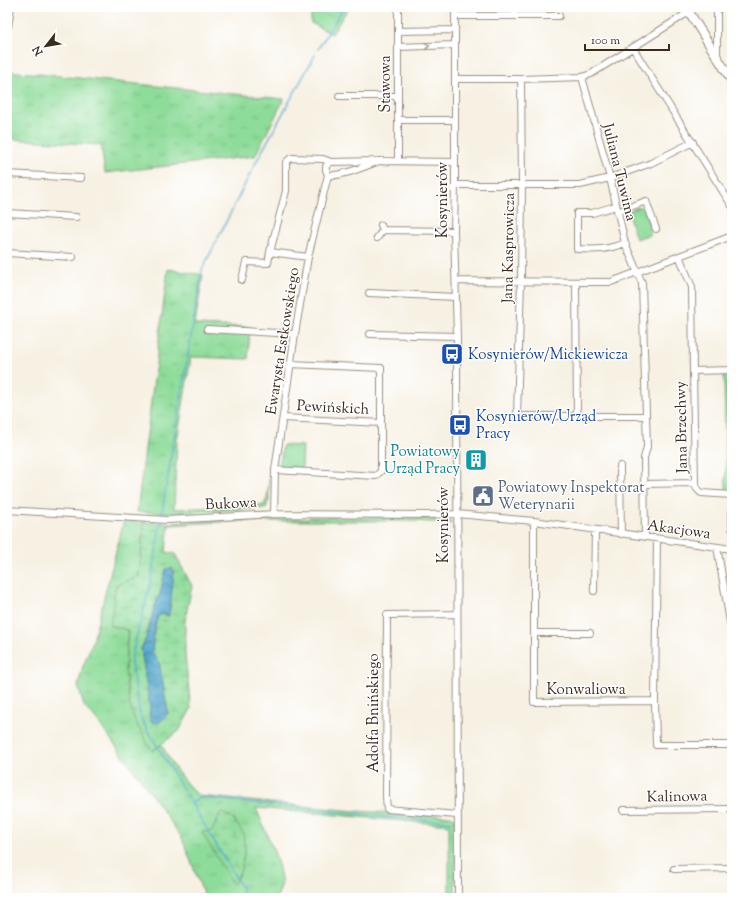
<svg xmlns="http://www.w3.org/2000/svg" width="739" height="905" viewBox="0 0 739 905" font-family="'Sorts Mill Goudy',serif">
<defs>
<pattern id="grass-tufts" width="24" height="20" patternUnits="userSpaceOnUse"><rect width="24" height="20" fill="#8edc9a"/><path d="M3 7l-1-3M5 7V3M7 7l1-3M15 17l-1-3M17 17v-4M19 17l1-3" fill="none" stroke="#7bbd84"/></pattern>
<pattern id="wetland-marsh" width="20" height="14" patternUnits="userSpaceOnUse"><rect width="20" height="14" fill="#8edc9a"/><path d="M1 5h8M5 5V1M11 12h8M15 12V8" fill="none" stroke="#7bbd84"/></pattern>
<pattern id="water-waves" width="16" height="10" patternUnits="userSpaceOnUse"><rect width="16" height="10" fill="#51a5cd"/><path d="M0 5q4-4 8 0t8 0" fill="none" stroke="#4487a6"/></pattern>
</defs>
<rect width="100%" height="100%" fill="#fff"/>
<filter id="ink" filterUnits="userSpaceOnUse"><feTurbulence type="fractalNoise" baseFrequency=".025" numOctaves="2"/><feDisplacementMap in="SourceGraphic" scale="8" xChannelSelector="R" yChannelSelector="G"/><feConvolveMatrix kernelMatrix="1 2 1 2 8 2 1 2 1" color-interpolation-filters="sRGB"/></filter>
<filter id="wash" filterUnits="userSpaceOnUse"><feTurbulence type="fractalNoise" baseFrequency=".012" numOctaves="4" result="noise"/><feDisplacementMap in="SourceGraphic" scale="16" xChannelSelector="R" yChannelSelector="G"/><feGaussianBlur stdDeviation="0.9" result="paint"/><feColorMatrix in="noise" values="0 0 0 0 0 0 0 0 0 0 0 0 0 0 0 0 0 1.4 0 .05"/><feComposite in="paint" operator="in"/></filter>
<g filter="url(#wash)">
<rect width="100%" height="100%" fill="#f7f1e3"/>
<path fill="url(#grass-tufts)" stroke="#64835c" d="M 311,7 L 349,7 L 332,34 L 311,23 Z
M 10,71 L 284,99 L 255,156 L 105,173 L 101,145 L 7,139 L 7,102 Z
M 168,269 L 203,275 L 195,325 L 250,327 L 248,359 L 191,357 L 177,441 L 174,509 L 264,505 L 267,498 L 269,478 L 269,502 L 267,503 L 267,507 L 264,508 L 175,513 L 137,512 Z
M 724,373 L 732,373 L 732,491 L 726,491 Z
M 283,445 L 303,446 L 302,468 L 286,468 L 281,466 L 280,462 Z
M 282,516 L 283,518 L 308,519 L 309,517 L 424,518 L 447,517 L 447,519 L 452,523 L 413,521 L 236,521 L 169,525 L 169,523 Z
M 124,520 L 144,522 L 139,577 L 110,626 L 128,629 L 125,669 L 152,751 L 162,745 C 171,764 183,782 199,796 L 355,811 L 450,816 L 455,818 L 455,898 L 449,898 L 449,825 L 256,808 L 274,851 L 279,868 L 282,883 L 277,898 L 205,898 L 182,838 L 139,777 L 94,717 L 84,706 L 78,686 L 83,666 L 93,641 Z"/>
<path fill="url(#wetland-marsh)" stroke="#64835c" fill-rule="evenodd" d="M 144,522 L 169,523 L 166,552 L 175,554 L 192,586 L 185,620 L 185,654 L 191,709 L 179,731 L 152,751 L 136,723 L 129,703 L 125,669 L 128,630 L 110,626 L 116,585 L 139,577 ZM 163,579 L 172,583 L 171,599 L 169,616 L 162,614 L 158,616 C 154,628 153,641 152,654 L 159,661 L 168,714 L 149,715 L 150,707 L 141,649 L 146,638 L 155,605 L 161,591 Z
M 221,812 L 233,818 L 243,833 L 245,850 L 241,870 L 233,885 L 202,832 L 212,831 Z"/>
<path fill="#8edc9a" stroke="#64835c" d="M 643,206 L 650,226 L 648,227 L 651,234 L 636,239 L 627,211 Z"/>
<path fill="url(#water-waves)" stroke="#466876" d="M 172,568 L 174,572 L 169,616 L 162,614 L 158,616 C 154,628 153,641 152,654 L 159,661 L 168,714 L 159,723 L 151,722 L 149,715 L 150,707 L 141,649 L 146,638 L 155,605 L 161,591 L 163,579 L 166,569 Z"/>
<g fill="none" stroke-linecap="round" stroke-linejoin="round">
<path stroke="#51a5cd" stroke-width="1.5" d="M 318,49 L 344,7
M 161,518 L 202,270 L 255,164 L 315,55
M 161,521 L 150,586 L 132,654 L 131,664 L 141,719 L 242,888 L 241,898
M 191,803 L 199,798 L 205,798 L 354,814 L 452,822"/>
</g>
</g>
<g filter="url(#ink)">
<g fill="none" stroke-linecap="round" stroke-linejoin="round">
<g stroke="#998e80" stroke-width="8">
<path id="minor" d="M 398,7 L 398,161
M 455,7 L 455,185 L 454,231 L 457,336 L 458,898
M 717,7 L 717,56
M 455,16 L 559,16
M 398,31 L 455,30
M 398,47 L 455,45
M 633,48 L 732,206
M 582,77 L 610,178 L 625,243 L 642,283 L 647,447 L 644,458 L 645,537
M 455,79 L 521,79 L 582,77 L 591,74 L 689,12
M 521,79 L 522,185 L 521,281 L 517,416 L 646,416
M 339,96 L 398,96
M 398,120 L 455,120
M 379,161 C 366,166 341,177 328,175 L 326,170 L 326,166 L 331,162 L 379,161 L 455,162
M 7,174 L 81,178
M 455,185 L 580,185 L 610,178 L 651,163 L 693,142
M 616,206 L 592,213 L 577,213 L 577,249 C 596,250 607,250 625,243
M 617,212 L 646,201 L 656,229
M 7,213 L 76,217
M 383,230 L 454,231
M 377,238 L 383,230 L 381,225
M 7,253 L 73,257
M 679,256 L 692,287 L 693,371 L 732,370
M 308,257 L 270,252 L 286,191 L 286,162 L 291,158 L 323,159 L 331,162
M 242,280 L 246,262 L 268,263 L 270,252
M 456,281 L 611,282 L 732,236
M 576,282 L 577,417
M 369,293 L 456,297
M 207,329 L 295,334
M 370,334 L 457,336
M 693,371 L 695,483
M 283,418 L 381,423
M 620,466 L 621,534
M 275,470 L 376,476 L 381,471 L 381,368 L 290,364
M 645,484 L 695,483 L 697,489 L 701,493 L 732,495
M 732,495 L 732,528
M 7,510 L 167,520 L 274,514 L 428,515 L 457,514 L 534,521 L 732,549
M 274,514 L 275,470 L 295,334 L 308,257 L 328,175
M 534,521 L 534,702 L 655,701 L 657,539
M 717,547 L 732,633
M 594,591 L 595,530
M 457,614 L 387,615 L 386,797 L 387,809 L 457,815
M 534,633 L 590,633
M 655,701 L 656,745 L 732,745
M 623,810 L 732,809
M 674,869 L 732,868"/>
</g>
<g stroke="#998e80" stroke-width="10">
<path id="tertiary" d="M 686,7 L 732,81
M 7,27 L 10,7"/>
</g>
<use href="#minor" stroke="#fff" stroke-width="6"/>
<use href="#tertiary" stroke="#fff" stroke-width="8"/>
</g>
<defs><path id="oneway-chevron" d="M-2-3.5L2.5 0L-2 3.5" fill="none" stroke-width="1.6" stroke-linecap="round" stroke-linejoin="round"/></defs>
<use stroke="#a79f9a" href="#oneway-chevron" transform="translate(427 46) rotate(-2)"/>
</g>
<defs>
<g id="bus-square" transform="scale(1.15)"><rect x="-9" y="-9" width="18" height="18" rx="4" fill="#1a4fb4" stroke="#fff"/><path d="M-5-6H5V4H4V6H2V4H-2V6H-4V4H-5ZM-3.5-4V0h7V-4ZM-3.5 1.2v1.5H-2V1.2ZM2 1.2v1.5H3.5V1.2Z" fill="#fff"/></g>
<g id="building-square" transform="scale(1.15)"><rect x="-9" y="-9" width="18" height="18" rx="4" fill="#0f9aa8" stroke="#fff"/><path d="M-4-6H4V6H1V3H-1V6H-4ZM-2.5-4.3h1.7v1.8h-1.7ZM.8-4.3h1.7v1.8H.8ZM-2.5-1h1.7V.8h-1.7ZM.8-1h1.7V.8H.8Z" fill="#fff"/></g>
<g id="civic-square" transform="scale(1.15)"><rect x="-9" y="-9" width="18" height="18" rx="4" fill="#5c6f8a" stroke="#fff"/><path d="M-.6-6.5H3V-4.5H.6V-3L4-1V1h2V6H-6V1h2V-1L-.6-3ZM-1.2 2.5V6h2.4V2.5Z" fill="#fff"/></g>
</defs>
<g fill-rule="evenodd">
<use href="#bus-square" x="452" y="354"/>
<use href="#bus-square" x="460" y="425"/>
<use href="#building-square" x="476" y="460"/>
<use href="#civic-square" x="483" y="496"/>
</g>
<g text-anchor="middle" stroke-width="3" stroke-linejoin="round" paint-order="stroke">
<g font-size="15" fill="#3b2a1e" stroke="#fff">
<text transform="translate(385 84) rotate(-90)" y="5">Stawowa</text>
<text transform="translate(620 172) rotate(76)" y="5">Juliana Tuwima</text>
<text transform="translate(442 200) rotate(-90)" y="5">Kosynierów</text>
<text transform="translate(508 248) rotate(-89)" y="5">Jana Kasprowicza</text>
<text transform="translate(282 341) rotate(-81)" y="5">Ewarysta Estkowskiego</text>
<text transform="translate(333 407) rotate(3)" y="5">Pewińskich</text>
<text transform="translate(681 427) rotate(-91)" y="5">Jana Brzechwy</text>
<text transform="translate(231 503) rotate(-3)" y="5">Bukowa</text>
<text transform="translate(443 525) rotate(-90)" y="5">Kosynierów</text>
<text transform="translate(679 529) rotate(8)" y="5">Akacjowa</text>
<text x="586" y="694">Konwaliowa</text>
<text transform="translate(373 713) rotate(-90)" y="5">Adolfa Bnińskiego</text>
<text transform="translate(677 796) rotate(-1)" y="5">Kalinowa</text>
</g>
<g font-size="15" fill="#164399" stroke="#fff" text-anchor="start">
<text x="468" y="359">Kosynierów/Mickiewicza</text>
<text x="476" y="421">Kosynierów/Urząd<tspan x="476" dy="17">Pracy</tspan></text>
</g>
<g font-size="15" fill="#0d838f" stroke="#fff" text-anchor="end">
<text x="460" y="456">Powiatowy<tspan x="460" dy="17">Urząd Pracy</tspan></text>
</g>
<g font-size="15" fill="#4e5e75" stroke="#fff" text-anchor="start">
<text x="498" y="492">Powiatowy Inspektorat<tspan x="498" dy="17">Weterynarii</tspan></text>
</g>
</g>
<rect width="739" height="905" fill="none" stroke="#fff" stroke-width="24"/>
<g transform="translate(46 46) rotate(239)" stroke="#ffffff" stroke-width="3" paint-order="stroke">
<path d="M0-3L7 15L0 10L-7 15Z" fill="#3b2a1e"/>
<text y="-6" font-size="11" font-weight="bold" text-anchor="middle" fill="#3b2a1e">N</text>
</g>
<path d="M585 44v6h84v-6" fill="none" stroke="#3b2a1e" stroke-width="2"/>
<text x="591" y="44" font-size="12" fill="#3b2a1e" stroke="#ffffff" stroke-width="3" paint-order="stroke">100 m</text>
</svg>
